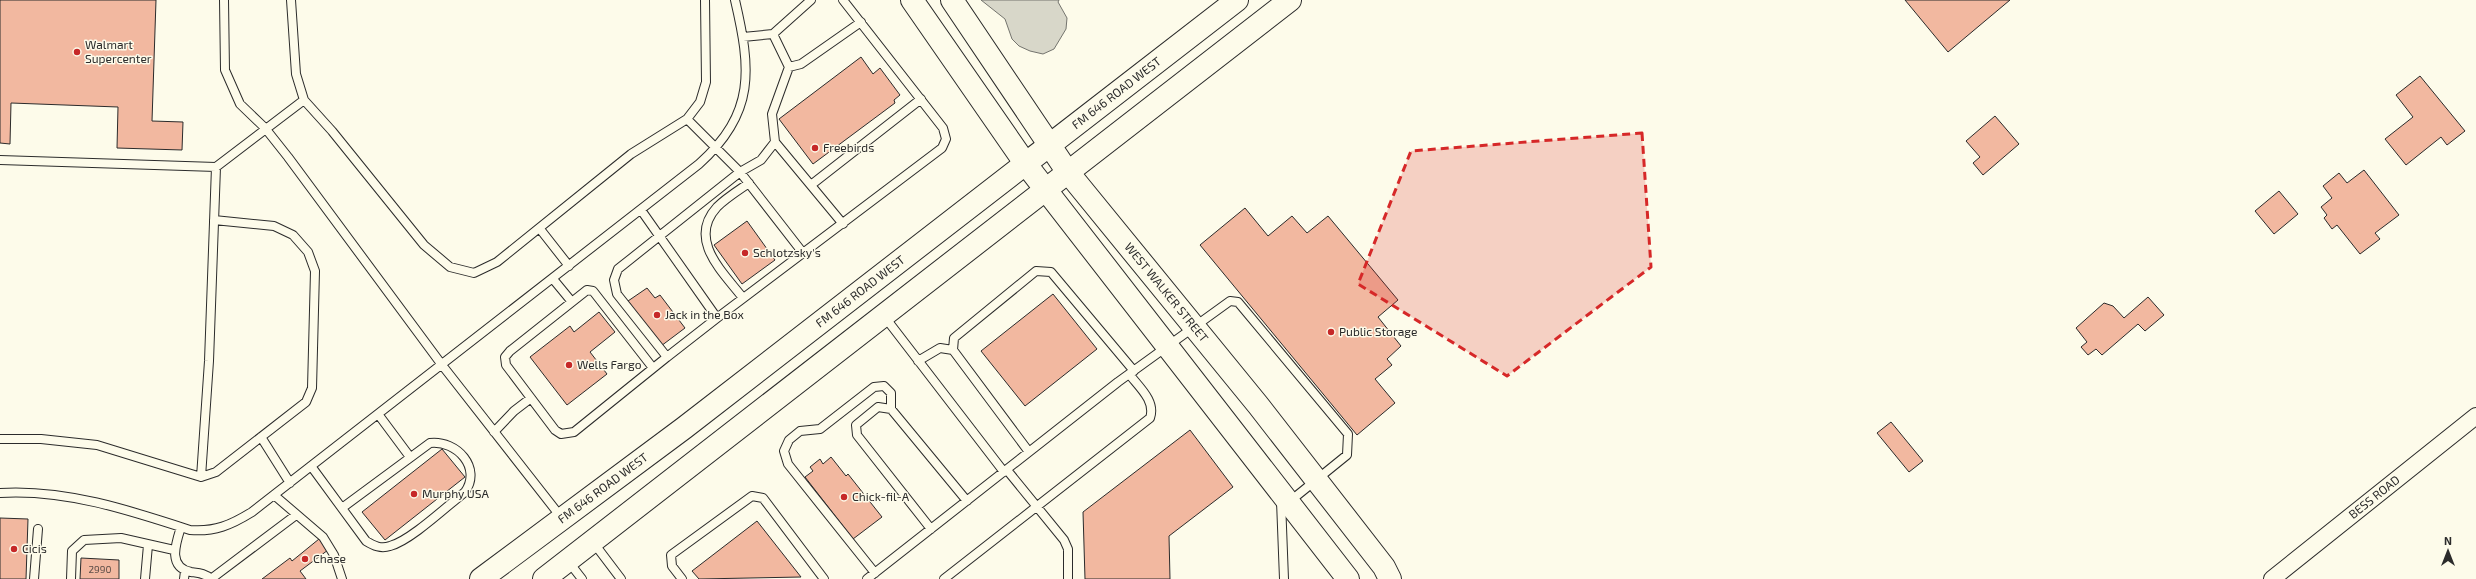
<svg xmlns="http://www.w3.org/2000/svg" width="2476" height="579" viewBox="0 0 2476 579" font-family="'Exo 2',sans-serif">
<rect width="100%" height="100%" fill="#fdfbea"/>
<path fill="#d8d7c9" stroke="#74746e" d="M 981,0 L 1059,0 L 1058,2 L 1067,18 L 1066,29 L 1054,49 L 1043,54 L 1030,51 L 1019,46 L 1012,39 L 1005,19 Z"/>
<path fill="#f2b8a0" stroke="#2b2b2b" d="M 0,0 L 156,0 L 152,121 L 183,122 L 182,150 L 117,148 L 118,107 L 11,103 L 10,144 L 0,143 Z
M 1905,0 L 2010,0 L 1948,52 Z
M 861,57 L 873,74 L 880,68 L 900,95 L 894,100 L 895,103 L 813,164 L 779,119 Z
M 2420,76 L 2465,131 L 2447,145 L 2441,137 L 2406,165 L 2385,139 L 2413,117 L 2396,95 Z
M 1995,116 L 2019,144 L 1983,175 L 1973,163 L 1980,157 L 1966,141 Z
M 2364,170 L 2399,215 L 2375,233 L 2380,239 L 2360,254 L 2337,225 L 2332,229 L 2324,218 L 2327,215 L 2321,207 L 2332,198 L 2323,186 L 2339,173 L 2347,183 Z
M 2279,191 L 2298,214 L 2274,234 L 2255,211 Z
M 1245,208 L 1268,236 L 1292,216 L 1307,233 L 1328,216 L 1398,300 L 1378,317 L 1401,346 L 1387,359 L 1392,365 L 1375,379 L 1395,403 L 1357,435 L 1200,245 Z
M 747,221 L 775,260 L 742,284 L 714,245 Z
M 647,288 L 655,298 L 660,295 L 685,328 L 661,346 L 628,301 Z
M 1053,294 L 1097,349 L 1025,406 L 981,351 Z
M 2148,297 L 2164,315 L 2145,331 L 2138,324 L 2102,355 L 2096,349 L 2088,355 L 2081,347 L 2087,342 L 2076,328 L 2104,303 L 2113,306 L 2124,318 Z
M 599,312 L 615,332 L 590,352 L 607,374 L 567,405 L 530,357 L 570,326 L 574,332 Z
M 1891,422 L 1923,461 L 1909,472 L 1877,433 Z
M 1190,430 L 1233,487 L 1169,536 L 1170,579 L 1085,579 L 1083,512 Z
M 442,449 L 465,477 L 385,540 L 362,512 Z
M 831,457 L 846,476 L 848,474 L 882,517 L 853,539 L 805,477 L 813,471 L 810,467 L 820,459 L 823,464 Z
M 0,518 L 28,519 L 26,579 L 0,579 Z
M 757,521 L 801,577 L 699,579 L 692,571 Z
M 319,539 L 328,550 L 300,571 L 306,579 L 262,579 L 290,558 L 292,561 Z
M 81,558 L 119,560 L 119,579 L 80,579 Z"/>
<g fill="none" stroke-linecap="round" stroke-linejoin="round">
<g stroke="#2b2b2b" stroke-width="10">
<path id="lane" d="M 224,0 L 225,70 L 240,104 L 265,128 L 288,157 L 442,365 L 561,517
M 291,0 L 296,74 L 304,100 L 332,131 L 424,245 L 450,267 L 474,273 L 497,262 L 631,154 L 687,119 L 700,102 L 706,82 L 705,0
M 773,34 L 789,67 L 801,64 L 861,22
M 743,37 L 773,34 L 811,0
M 687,119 L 740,172 L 761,160 L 775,142 L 843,224
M 775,142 L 772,114 L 789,67
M 0,160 L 216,167 L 304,100
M 811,185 L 921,99
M 641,210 L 717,318 L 942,148 L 946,139 L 943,128 L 843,0
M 540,229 L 569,266
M 553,279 L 572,302
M 743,298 C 723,272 687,240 717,207 C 726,198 739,190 749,183
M 884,316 L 1004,472
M 717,318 L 667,357 L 617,294 L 614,280 L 618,269 L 740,172 L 803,253
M 918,361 L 940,348 L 953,350
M 653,368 L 593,291 L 587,290 L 510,351 L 505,357 L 506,365 L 555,430 L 561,434 L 574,432 L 667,357
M 378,414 L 410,457
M 494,432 L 514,411 L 531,398
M 261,437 L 290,483
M 0,439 L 41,439 L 97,445 L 201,477 L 216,472 L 306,402 L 312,388 L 315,271 L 308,252 L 293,235 L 274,226 L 214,220
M 1029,452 L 953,350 L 954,338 L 1036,271 L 1051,272 L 1134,371
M 311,466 L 366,541 C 374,546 381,549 390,546 C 410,541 447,506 465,492 C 482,468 457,440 430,443 L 342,508
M 1007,470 L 1064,540 L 1068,549 L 1068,579
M 201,477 L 209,361 L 216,167
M 0,493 C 65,489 129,510 190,530 C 215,532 231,525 252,512 L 699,164 C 756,113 751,69 735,0
M 274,495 L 323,537 L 334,555 L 342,579
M 1281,501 L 1284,579
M 181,527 C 176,543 167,567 191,572 C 198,573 205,573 211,579
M 931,529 L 857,435 L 856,425 L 878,407 L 891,409 L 967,501
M 593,542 L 621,579
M 568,561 L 582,579
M 875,573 L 788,464 L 784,451 L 789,440 L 800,431 L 820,429 L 874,387 L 884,386 L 891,393 L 891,409
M 34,579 L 38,529
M 71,579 L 72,551 L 84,540 L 121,538 L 174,550
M 145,579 L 148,545
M 184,579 L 185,571
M 211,579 L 296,515
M 682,579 L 672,566 L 671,555 L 752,496 L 763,498 L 824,579
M 867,579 L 1118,382 L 1230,301 L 1238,302 L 1348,434 L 1347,455 L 1289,502
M 944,579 L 1150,418 C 1156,401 1139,387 1129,374"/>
</g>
<g stroke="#2b2b2b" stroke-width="18">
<g id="street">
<path id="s1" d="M 2272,579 L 2476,416"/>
</g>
</g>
<g stroke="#2b2b2b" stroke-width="24">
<g id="secondary">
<path d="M 912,0 L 1025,163 L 1348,579"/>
<path id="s2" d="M 952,0 L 1067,171 L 1258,405 L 1384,567 L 1390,579"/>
<path id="s3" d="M 481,579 L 684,428 L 1237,0"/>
<path d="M 544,579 L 1290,0"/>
</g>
</g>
<use href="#lane" stroke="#fdfbea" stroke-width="8"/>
<use href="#street" stroke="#fdfbea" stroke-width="16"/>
<use href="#secondary" stroke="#fdfbea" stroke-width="22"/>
</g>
<path fill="#d62828" fill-opacity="0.2" stroke="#d62828" stroke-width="3" stroke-dasharray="8 5" stroke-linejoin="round" d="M 1642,133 L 1651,267 L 1507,376 L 1358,284 L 1411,151 Z"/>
<g fill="#c62828" stroke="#fdfbea" stroke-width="1.5">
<circle cx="77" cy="52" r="4"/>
<circle cx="815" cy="148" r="4"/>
<circle cx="745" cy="253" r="4"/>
<circle cx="657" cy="315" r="4"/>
<circle cx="1331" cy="332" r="4"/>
<circle cx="569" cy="365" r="4"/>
<circle cx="414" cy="494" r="4"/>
<circle cx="844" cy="497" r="4"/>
<circle cx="14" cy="549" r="4"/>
<circle cx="305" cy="559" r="4"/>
</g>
<g text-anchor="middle" stroke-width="3" stroke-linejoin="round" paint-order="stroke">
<g font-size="10" fill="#5d4e48">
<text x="100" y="573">2990</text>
</g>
<g font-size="12" fill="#2b2b2b" stroke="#fdfbea" text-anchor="start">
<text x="85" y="49">Walmart<tspan x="85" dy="14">Supercenter</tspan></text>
<text x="823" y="152">Freebirds</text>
<text x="753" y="257">Schlotzsky's</text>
<text x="665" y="319">Jack in the Box</text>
<text x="1339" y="336">Public Storage</text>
<text x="577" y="369">Wells Fargo</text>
<text x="422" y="498">Murphy USA</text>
<text x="852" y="501">Chick-fil-A</text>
<text x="22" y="553">Cicis</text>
<text x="313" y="563">Chase</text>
</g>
<g font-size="12" fill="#2b2b2b" stroke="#fdfbea">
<text dy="4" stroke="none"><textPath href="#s3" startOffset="800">FM 646 ROAD WEST</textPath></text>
<text dy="4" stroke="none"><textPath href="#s3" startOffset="476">FM 646 ROAD WEST</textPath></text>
<text dy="4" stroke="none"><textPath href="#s2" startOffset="363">WEST WALKER STREET</textPath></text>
<text dy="4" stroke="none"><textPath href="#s3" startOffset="152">FM 646 ROAD WEST</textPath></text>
<text dy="4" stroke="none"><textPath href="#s1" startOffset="131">BESS ROAD</textPath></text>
</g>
</g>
<g transform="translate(2448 551)" stroke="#fdfbea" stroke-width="3" paint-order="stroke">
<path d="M0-3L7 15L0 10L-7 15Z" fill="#2b2b2b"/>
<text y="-6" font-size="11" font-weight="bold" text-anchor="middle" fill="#2b2b2b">N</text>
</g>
</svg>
